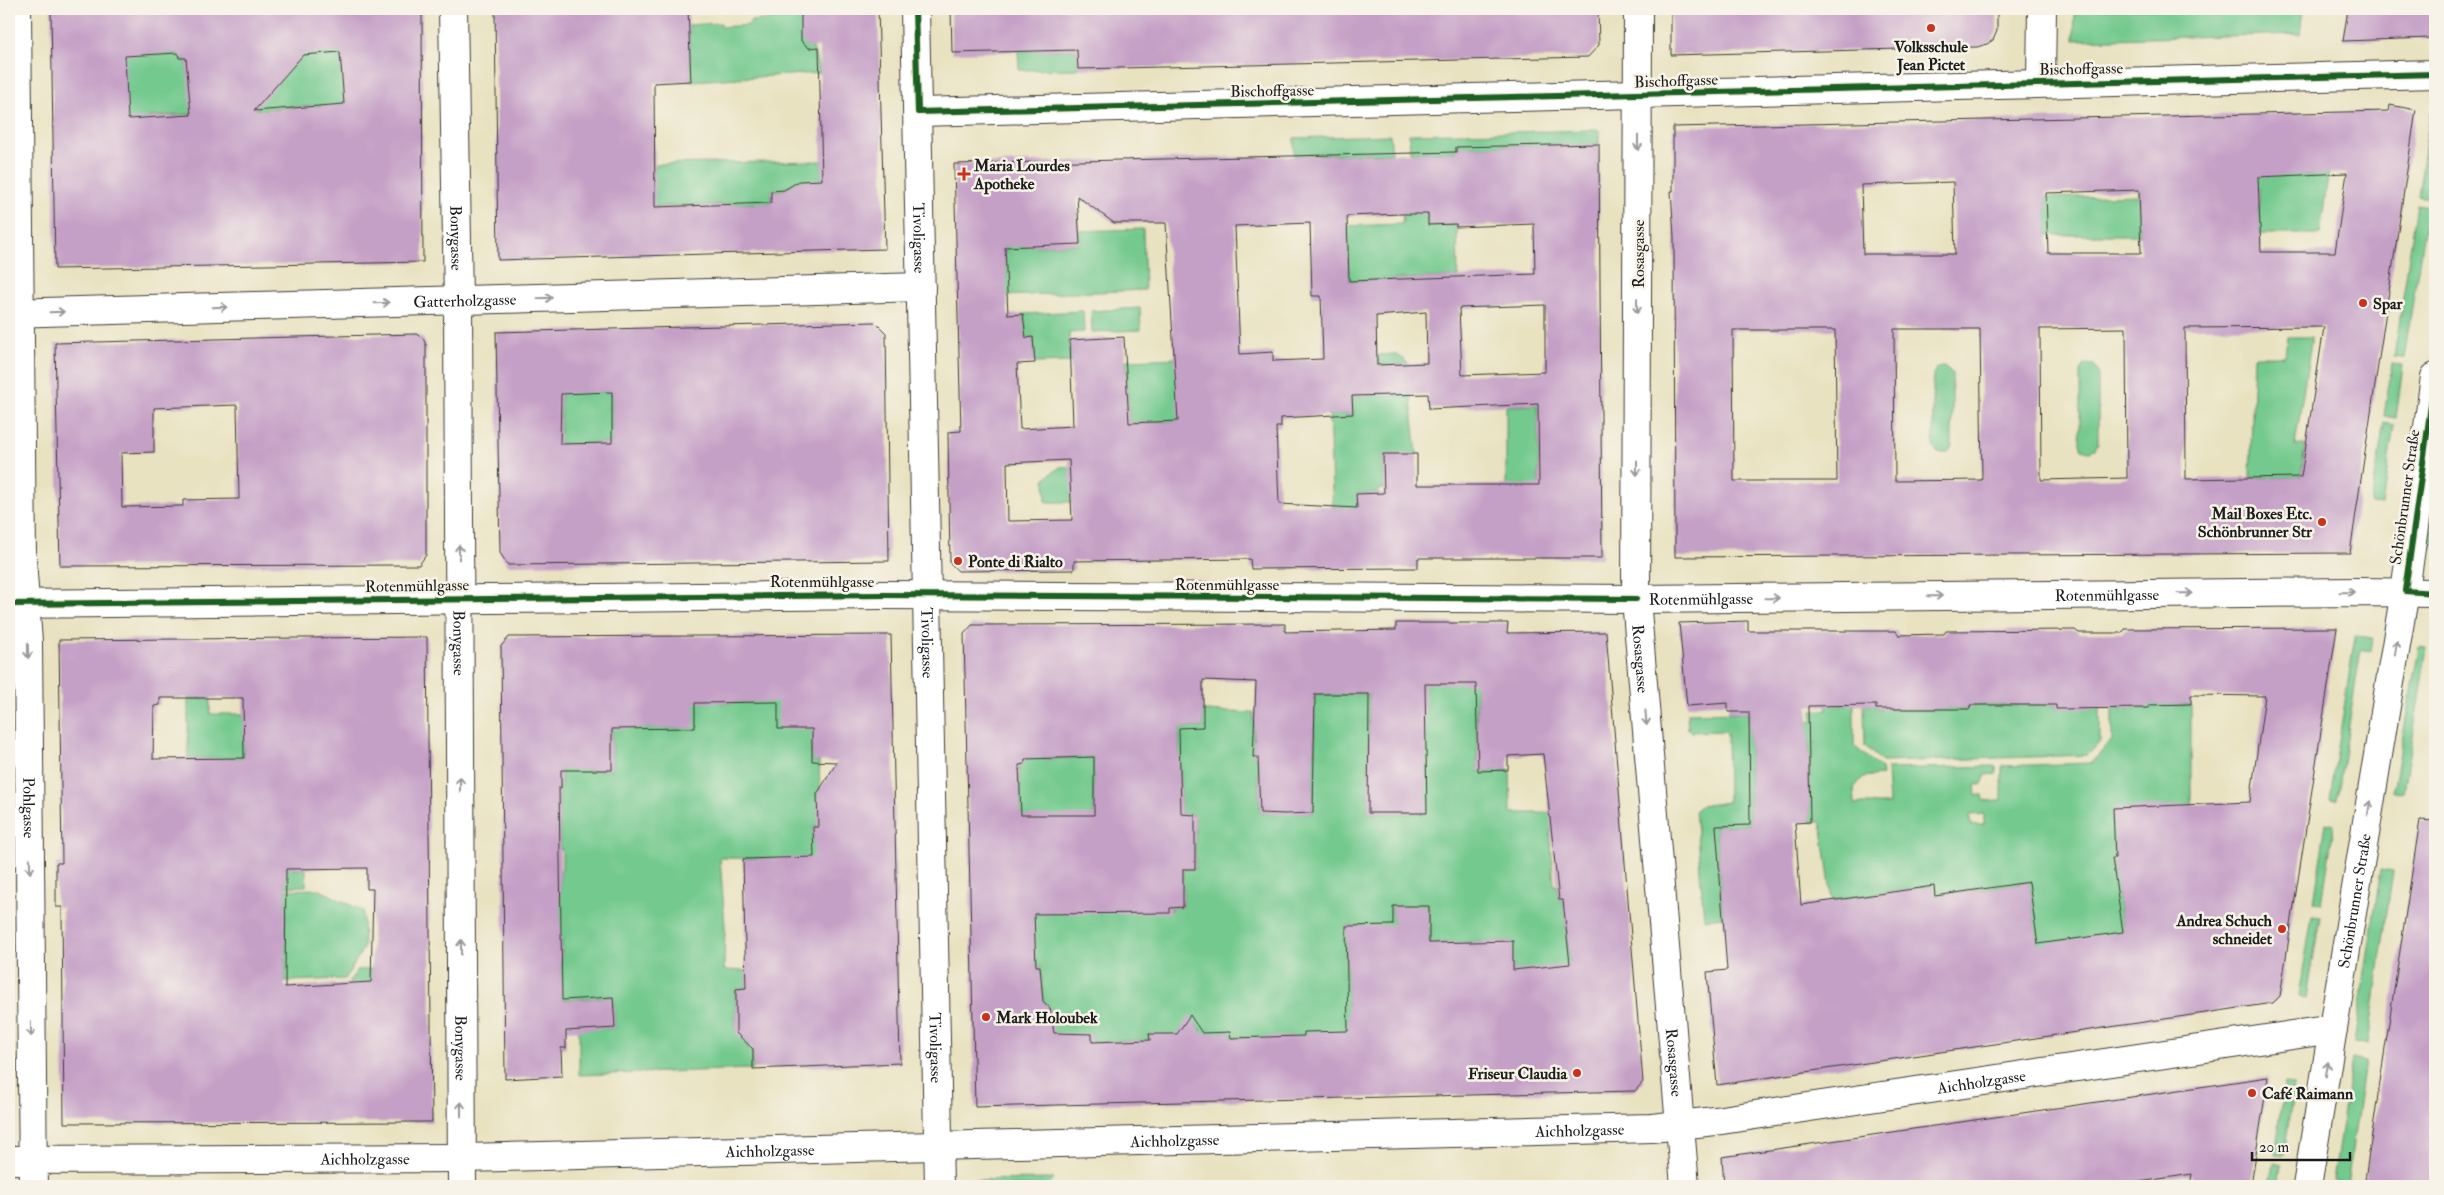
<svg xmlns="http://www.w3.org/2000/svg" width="2444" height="1195" viewBox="0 0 2444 1195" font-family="'IM FELL Double Pica',serif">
<rect width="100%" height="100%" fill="#f7f3e8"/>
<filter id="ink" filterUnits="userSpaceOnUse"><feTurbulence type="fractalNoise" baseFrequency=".02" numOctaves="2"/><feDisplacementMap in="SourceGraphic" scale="10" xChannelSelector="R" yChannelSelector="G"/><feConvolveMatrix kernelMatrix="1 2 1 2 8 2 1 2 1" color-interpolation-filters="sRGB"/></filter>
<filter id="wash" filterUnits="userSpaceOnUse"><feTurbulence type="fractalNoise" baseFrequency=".0096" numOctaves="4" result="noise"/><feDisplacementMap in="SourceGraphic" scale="20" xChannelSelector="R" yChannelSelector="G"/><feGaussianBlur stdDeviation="1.12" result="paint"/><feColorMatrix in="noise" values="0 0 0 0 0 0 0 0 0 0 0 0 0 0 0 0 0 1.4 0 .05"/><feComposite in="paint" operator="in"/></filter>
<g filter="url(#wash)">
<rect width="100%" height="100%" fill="#e9e2c1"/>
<path fill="#73c98e" stroke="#487255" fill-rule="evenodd" d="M 2075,9 L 2303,9 L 2300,34 L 2074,40 Z
M 818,16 L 807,46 L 813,48 L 820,73 L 691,81 L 689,25 L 721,23 L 721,27 L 750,25 L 750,21 Z
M 365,39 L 341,67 L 342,75 L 367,125 L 325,105 L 149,117 L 151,196 L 117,196 L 114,53 L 178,53 L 179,58 L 186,58 L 188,77 Z
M 1077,50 L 1078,69 L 1019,70 L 1018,51 Z
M 2430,114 L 2435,114 L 2435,158 L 2430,198 L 2418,196 Z
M 1599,130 L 1599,144 L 1456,147 L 1456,152 L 1410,152 L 1409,134 Z
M 1390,135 L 1392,153 L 1294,155 L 1294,138 Z
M 822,161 L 826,185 L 799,181 L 784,190 L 771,191 L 771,203 L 637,207 L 593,168 L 656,167 L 656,164 Z
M 2329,169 L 2320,234 L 2260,234 L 2259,187 L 2247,188 L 2247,172 L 2310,175 Z
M 2139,180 L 2140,235 L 2047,235 L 2046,198 L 2139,195 Z
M 2417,204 L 2428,206 L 2404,358 L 2394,357 Z
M 1403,208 L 1428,214 L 1428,225 L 1457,225 L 1458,277 L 1349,281 L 1347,226 L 1402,224 Z
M 1004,218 L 1034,246 L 1080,244 L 1079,231 L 1143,229 L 1145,290 L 1002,296 L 1006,282 Z
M 1140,308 L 1141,330 L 1092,332 L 1091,311 Z
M 1083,311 L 1084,332 L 1069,333 L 1071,362 L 1035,363 L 1033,338 L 1021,338 L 1020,325 L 1024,324 L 1023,314 Z
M 2287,337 L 2312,337 L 2295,445 L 2305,445 L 2301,477 L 2250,478 L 2254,356 L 2285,356 Z
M 1394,354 L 1404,359 L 1407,364 L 1417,454 L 1383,455 L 1384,489 L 1380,489 L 1378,493 L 1357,494 L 1357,513 L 1333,513 L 1329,415 L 1353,414 L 1352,396 L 1404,395 L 1403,364 L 1378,365 L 1378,355 Z
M 1240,356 L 1178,421 L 1129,423 L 1126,360 Z
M 2086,364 L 2094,365 L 2098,371 L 2098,443 L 2095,449 L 2089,451 L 2082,449 L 2080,443 L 2080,372 L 2083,366 Z
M 2392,364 L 2403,365 L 2396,418 L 2384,416 Z
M 1944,366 L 1952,373 L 1952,445 L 1950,450 L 1947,453 L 1938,453 L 1933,447 L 1933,374 L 1937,367 Z
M 612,388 L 612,443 L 555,444 L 560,432 L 561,389 C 580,393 594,395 612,388 Z
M 1538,405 L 1539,493 L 1506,494 L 1506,406 Z
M 2384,423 L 2394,425 L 2382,505 L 2371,504 Z
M 1122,462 L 1071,502 L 1046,502 L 1045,478 L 1060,467 Z
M 2435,527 L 2435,544 L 2427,543 L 2427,532 L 2429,528 Z
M 2355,636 L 2373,638 L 2371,652 L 2361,649 L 2337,800 L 2330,799 Z
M 2419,647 L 2427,648 L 2404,792 L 2393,791 Z
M 1479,678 L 1476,689 L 1478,771 L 1510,770 L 1511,813 L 1552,813 L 1553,827 L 1550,830 L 1554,885 L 1557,885 L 1559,900 L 1563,900 L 1573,992 L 1513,970 L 1512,941 L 1429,943 L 1429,906 L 1393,907 L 1395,1014 L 1383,1029 L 1304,1039 L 1231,1038 L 1230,1032 L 1221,1032 L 1221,1038 L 1202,1039 L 1201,1030 L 1196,1024 L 1184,1025 L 1178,1033 L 1178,1040 L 1149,1034 L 1150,1040 L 1092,1042 L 1092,1034 L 1044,1044 L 1044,1024 L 1052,1017 L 1050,1008 L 1043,1001 L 1040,966 L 1036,966 L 1021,815 L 1019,765 L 1043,727 L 1043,759 L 1094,757 L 1094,815 L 1170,912 L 1170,908 L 1183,907 L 1183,869 L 1195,869 L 1195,815 L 1181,814 L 1179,728 L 1203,727 L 1203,711 L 1254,713 L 1253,757 L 1258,757 L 1260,813 L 1313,813 L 1315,708 L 1310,708 L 1310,694 L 1369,694 L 1368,813 L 1426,813 L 1397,686 L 1429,679 L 1430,684 ZM 1346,926 L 1363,926 L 1348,1005 Z
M 819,695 L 812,744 L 812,761 L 819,761 L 820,790 L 817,794 L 820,826 L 813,827 L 814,844 L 821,859 L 720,858 L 725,926 L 724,970 L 746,971 L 746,988 L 736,989 L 736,1032 L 748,1044 L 748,1049 L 753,1050 L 753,1069 L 579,1075 L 579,1029 L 615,1028 L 613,997 L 561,1000 L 562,938 L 560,938 L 560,870 L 562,870 L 562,849 L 560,849 L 559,787 L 561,787 L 561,763 L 585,744 L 586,770 L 612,770 L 612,728 L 694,728 L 694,697 L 722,703 L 751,702 Z
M 210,698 L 210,714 L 244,714 L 244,758 L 188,759 L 188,699 Z
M 1827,702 L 1833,705 L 1854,705 L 1854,746 L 1881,769 L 1882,775 L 1863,777 L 1854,788 L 1855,804 L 1889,804 L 1887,769 L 1996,766 L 1996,774 L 1986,775 L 1982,784 L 1975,785 L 1976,795 L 1982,795 L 1983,801 L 2002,800 L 2002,766 L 2091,763 L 2112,740 L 2112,704 L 2119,708 L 2148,708 L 2149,704 L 2191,704 L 2191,805 L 2117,892 L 2127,956 L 2041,969 L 2029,882 L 1935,896 L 1934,886 L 1832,900 L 1821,822 L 1810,822 L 1809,751 L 1806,722 L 1813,721 L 1812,711 L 1826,710 ZM 1984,814 L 1984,825 L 1971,825 L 1970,815 Z
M 1864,705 L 1876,705 L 1876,709 L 1969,709 L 1970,705 L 2056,705 L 2056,709 L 2100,705 L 2100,742 L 2088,755 L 1882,762 L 1865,746 Z
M 1749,712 L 1750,825 L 1716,826 L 1723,917 L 1704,919 L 1695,810 L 1700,806 L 1728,802 L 1727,733 L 1725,731 L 1691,732 L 1688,729 L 1687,713 Z
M 2326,823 L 2334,825 L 2322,903 L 2314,902 Z
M 306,869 L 306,886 L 286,887 L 220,870 Z
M 2381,869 L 2393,871 L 2368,1044 L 2354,1043 Z
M 318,889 L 363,911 L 364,947 L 345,979 L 285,981 L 285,890 Z
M 2312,916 L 2320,917 L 2307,998 L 2299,996 Z
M 371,969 L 372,991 L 348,984 L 357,970 Z
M 2352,1059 L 2365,1062 L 2347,1184 L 2333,1181 Z
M 2285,1084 L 2294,1085 L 2284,1155 L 2275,1154 Z
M 2274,1162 L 2282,1164 L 2279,1186 L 2270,1186 Z
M 1054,1179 L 1048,1186 L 968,1186 L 968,1180 Z"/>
<g id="blocks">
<path fill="#c49fc6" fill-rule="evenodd" d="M 51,9 L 422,9 L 423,262 L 55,269 ZM 340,52 L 344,104 L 254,111 L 303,55 ZM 178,53 L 179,58 L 186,58 L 191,115 L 128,119 L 125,56 Z
M 495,9 L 688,9 L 691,81 L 654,83 L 655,207 L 771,203 L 771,191 L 784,190 L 799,181 L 822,180 L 819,47 L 809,48 L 801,41 L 801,9 L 878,9 L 885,249 L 498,260 Z
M 951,9 L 1598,9 L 1599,45 L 1588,57 L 1078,69 L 1077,50 L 952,53 Z
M 1671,9 L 1997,9 L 1997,31 L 1993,40 L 1987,44 L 1977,47 L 1671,55 Z
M 2348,9 L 2434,9 L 2430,38 L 2343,41 Z
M 2390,105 L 2416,110 L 2350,553 L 1675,557 L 1674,237 L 1671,191 L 1673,191 L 1673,127 L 2389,111 ZM 2347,173 L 2335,252 L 2261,252 L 2258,177 ZM 1953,182 L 1955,254 L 1863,254 L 1861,185 ZM 2139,190 L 2141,253 L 2048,253 L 2046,193 ZM 2324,327 L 2301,477 L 2186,479 L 2185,328 ZM 2126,328 L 2127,478 L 2041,480 L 2040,329 ZM 1894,329 L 1980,329 L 1982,480 L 1895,481 ZM 1733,330 L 1835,330 L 1837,481 L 1734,481 Z
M 1599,144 L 1602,558 L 1418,558 L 1418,568 L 1251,569 L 1250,559 L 1074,561 L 1074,570 L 958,571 L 950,563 L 948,432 L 961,431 L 954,164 L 1456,152 L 1456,147 ZM 1077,196 L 1114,223 L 1166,223 L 1178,421 L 1129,423 L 1124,337 L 1070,340 L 1073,426 L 1020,429 L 1017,364 L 1035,363 L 1033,337 L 1026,338 L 1023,314 L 1008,315 L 1005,247 L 1080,244 ZM 1401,214 L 1428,214 L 1428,225 L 1456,224 L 1456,227 L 1534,224 L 1535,274 L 1349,281 L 1347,216 ZM 1310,223 L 1312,296 L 1321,296 L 1323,359 L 1273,361 L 1273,352 L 1240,354 L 1235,226 ZM 1545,305 L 1545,372 L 1462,375 L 1459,308 ZM 1426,312 L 1427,363 L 1377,365 L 1376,316 ZM 1428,394 L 1429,409 L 1538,404 L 1539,485 L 1417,485 L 1417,454 L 1383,454 L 1384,493 L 1356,494 L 1357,508 L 1279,504 L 1276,427 L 1281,427 L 1281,418 L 1353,414 L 1352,396 ZM 1069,460 L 1072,520 L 1008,521 L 1007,463 Z
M 875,322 L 886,333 L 889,561 L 508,565 L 500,553 L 496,332 ZM 612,392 L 612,443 L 560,444 L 561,394 Z
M 416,334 L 423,338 L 426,345 L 426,555 L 419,565 L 60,566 L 55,343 ZM 237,405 L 239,499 L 183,500 L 183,506 L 122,507 L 121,453 L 154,452 L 154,408 Z
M 1748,621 L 1748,631 L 1896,631 L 1899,635 L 1944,634 L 1946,631 L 2075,630 L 2079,633 L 2122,633 L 2125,629 L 2337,628 L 2280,996 L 2273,1003 L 1717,1085 L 1707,972 L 1727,970 L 1716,826 L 1750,825 L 1749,712 L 1728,712 L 1728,703 L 1687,706 L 1679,623 ZM 2191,695 L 2265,696 L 2250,802 L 2113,808 L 2115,858 L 2112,858 L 2123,932 L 2038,944 L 2029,882 L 1935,896 L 1934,886 L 1801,905 L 1795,823 L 1810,822 L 1808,706 L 1876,705 L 1876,709 L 1970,709 L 1970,705 L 2056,705 L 2056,709 L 2149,708 L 2149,705 L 2191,704 Z
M 1396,623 L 1508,623 L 1507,633 L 1606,632 L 1643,1082 L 1635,1091 L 975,1107 L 964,634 L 972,625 L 1285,624 L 1285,632 L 1396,630 ZM 1203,680 L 1256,682 L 1253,757 L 1258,757 L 1260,813 L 1285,814 L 1313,813 L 1315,694 L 1369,694 L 1368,813 L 1427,813 L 1425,684 L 1476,684 L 1478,771 L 1508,770 L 1508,756 L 1543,754 L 1559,900 L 1563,900 L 1570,964 L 1513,970 L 1513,941 L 1429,943 L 1429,906 L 1393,906 L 1393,925 L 1346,926 L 1348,1031 L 1304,1032 L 1304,1036 L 1231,1038 L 1230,1032 L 1202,1033 L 1190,1015 L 1177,1034 L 1149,1034 L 1150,1040 L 1092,1042 L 1092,1034 L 1054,1033 L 1050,1008 L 1043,1001 L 1040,966 L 1036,966 L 1034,914 L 1170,913 L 1170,908 L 1183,907 L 1183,869 L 1195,869 L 1195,815 L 1181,814 L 1179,728 L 1203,727 ZM 1094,757 L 1094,815 L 1021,815 L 1019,765 L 1025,764 L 1025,759 Z
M 891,635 L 900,1063 L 753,1069 L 753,1049 L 736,1033 L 736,989 L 746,988 L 743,859 L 814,857 L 813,827 L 818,827 L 817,794 L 837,762 L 812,761 L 812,729 L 778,729 L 778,702 L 695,703 L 695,728 L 612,729 L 612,770 L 561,770 L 561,788 L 559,787 L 562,1000 L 613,997 L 615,1028 L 566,1031 L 566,1048 L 561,1048 L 562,1076 L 505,1079 L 501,646 L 509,637 Z
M 427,637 L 432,1122 L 64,1123 L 62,907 L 56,907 L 56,863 L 62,863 L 59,640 ZM 160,698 L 243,698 L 244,758 L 153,759 L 154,706 L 160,705 ZM 367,868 L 367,889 L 373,889 L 371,982 L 285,987 L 286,869 Z
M 2420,820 L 2435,821 L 2435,1070 L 2430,1104 L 2435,1105 L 2435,1186 L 2364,1186 Z
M 2268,1077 L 2251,1186 L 2190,1186 L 2192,1174 L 2113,1186 L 1724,1186 L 1722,1157 Z"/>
</g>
</g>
<g filter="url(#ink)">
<use href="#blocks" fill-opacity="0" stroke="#3b3a35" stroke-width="1"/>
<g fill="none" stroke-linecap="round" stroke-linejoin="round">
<g stroke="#3b3a35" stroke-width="30">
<g id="minor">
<path id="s1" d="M 17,9 L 22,560 L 28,642 L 33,1186"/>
<path id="s2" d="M 453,9 L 458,301 L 462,1186"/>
<path id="s3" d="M 915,9 L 939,1186"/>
<path id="s4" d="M 1638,9 L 1636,599 L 1685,1186"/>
<path d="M 2041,83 L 2042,9"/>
<path d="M 918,112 L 2435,74"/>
<path id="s5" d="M 9,313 L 921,287"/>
<path id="s6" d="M 9,604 L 883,595 L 1636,599 L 2358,592 L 2435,593"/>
<path id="s7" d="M 9,1160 L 462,1158 L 1652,1128 L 1715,1121 L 2333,1029"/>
<path id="s8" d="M 2307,1186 L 2405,591 L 2435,377"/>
</g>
</g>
<use href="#minor" stroke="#fff" stroke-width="28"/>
<g stroke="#f7f3e8" stroke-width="9">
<path id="cycleway" d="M 915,9 L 918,112 L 2435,74
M 2435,377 L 2405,591 L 2435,593
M 9,604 L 883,595 L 1636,599"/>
</g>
<use href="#cycleway" stroke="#1b5e20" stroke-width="6"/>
</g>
<defs><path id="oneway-shaft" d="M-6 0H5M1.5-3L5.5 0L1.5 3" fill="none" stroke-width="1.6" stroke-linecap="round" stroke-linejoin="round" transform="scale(1.25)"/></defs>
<g stroke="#999">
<use href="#oneway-shaft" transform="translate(1638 143) rotate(90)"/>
<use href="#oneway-shaft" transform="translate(545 298) rotate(-2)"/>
<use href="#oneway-shaft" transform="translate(382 303) rotate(-2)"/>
<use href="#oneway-shaft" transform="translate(1637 306) rotate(90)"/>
<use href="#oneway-shaft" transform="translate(220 307) rotate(-2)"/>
<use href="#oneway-shaft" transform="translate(57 312) rotate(-2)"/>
<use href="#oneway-shaft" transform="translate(1637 468) rotate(90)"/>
<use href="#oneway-shaft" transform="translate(459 552) rotate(-90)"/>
<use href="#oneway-shaft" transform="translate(2347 592) rotate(-1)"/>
<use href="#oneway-shaft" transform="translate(2185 593) rotate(-1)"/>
<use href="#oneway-shaft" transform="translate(1935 596) rotate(-1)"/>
<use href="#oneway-shaft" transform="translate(1772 598) rotate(-1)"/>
<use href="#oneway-shaft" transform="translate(2396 648) rotate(-81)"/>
<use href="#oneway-shaft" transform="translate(28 651) rotate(89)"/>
<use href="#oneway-shaft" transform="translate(1646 718) rotate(85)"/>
<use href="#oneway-shaft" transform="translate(460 784) rotate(-90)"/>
<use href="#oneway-shaft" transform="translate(2369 808) rotate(-81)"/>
<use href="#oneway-shaft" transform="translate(30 866) rotate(89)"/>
<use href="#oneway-shaft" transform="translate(461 947) rotate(-90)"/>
<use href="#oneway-shaft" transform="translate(31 1029) rotate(89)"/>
<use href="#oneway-shaft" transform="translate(2327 1069) rotate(-81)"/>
<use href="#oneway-shaft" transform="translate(461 1109) rotate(-90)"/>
</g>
</g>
<g fill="#c8321e" stroke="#f7f3e8" stroke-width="2">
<circle cx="1931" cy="28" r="5"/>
<path d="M961.5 166.5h5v5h5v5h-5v5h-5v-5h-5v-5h5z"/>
<circle cx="2363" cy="303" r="5"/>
<circle cx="2322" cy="522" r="5"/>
<circle cx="958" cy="561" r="5"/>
<circle cx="2282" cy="929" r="5"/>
<circle cx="986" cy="1017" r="5"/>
<circle cx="1577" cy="1073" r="5"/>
<circle cx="2252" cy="1093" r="5"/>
</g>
<g text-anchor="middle" stroke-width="5" stroke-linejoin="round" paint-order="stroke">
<g font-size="16" font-weight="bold" fill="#1c1c1c" stroke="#f7f3e8" text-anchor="start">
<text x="1931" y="52" text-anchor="middle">Volksschule<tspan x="1931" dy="18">Jean Pictet</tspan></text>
<text x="974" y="171">Maria Lourdes<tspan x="974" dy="18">Apotheke</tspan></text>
<text x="2373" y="309">Spar</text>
<text x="2312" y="519" text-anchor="end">Mail Boxes Etc.<tspan x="2312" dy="18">Schönbrunner Str</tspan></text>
<text x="968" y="567">Ponte di Rialto</text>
<text x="2272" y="926" text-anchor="end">Andrea Schuch<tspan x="2272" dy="18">schneidet</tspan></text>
<text x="996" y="1023">Mark Holoubek</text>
<text x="1567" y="1079" text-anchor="end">Friseur Claudia</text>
<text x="2262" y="1099">Café Raimann</text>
</g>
<g font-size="16" fill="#1c1c1c" stroke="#f7f3e8">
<text transform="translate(2081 68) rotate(-1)" y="6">Bischoffgasse</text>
<text transform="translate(1676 80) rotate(-2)" y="6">Bischoffgasse</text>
<text transform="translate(1272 90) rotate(-1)" y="6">Bischoffgasse</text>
<text dy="6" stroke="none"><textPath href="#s2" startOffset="229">Bonygasse</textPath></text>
<text dy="6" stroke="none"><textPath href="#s3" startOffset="229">Tivoligasse</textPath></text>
<text transform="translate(1638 254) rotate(-90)" y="6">Rosasgasse</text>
<text dy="6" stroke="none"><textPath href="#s5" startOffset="456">Gatterholzgasse</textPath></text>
<text transform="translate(2404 497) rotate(-82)" y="6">Schönbrunner Straße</text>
<text x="822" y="587">Rotenmühlgasse</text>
<text x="1227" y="590">Rotenmühlgasse</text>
<text transform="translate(417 585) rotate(-1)" y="6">Rotenmühlgasse</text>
<text dy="6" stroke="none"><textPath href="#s6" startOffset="2098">Rotenmühlgasse</textPath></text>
<text dy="6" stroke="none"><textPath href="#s6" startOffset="1692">Rotenmühlgasse</textPath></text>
<text dy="6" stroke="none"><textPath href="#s2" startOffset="634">Bonygasse</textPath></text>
<text dy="6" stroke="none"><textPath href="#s3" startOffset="634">Tivoligasse</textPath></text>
<text dy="6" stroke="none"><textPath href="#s4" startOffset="650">Rosasgasse</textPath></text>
<text dy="6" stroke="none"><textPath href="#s1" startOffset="799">Pohlgasse</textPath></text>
<text dy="6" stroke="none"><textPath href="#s8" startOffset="289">Schönbrunner Straße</textPath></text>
<text dy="6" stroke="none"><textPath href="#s2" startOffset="1039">Bonygasse</textPath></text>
<text dy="6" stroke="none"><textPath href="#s3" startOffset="1039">Tivoligasse</textPath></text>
<text dy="6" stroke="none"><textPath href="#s4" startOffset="1055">Rosasgasse</textPath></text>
<text dy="6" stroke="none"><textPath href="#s7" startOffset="1976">Aichholzgasse</textPath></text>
<text dy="6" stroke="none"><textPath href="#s7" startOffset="1571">Aichholzgasse</textPath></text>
<text dy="6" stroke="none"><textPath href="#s7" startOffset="1166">Aichholzgasse</textPath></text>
<text dy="6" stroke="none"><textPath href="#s7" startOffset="761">Aichholzgasse</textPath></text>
<text dy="6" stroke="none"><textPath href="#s7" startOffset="356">Aichholzgasse</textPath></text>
</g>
</g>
<rect width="2444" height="1195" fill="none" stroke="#f7f3e8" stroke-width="30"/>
<path d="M2252 1152v8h98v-8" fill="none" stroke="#1c1c1c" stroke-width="2.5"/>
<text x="2259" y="1152" font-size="15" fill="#1c1c1c" stroke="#f7f3e8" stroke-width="4" paint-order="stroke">20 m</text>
</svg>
